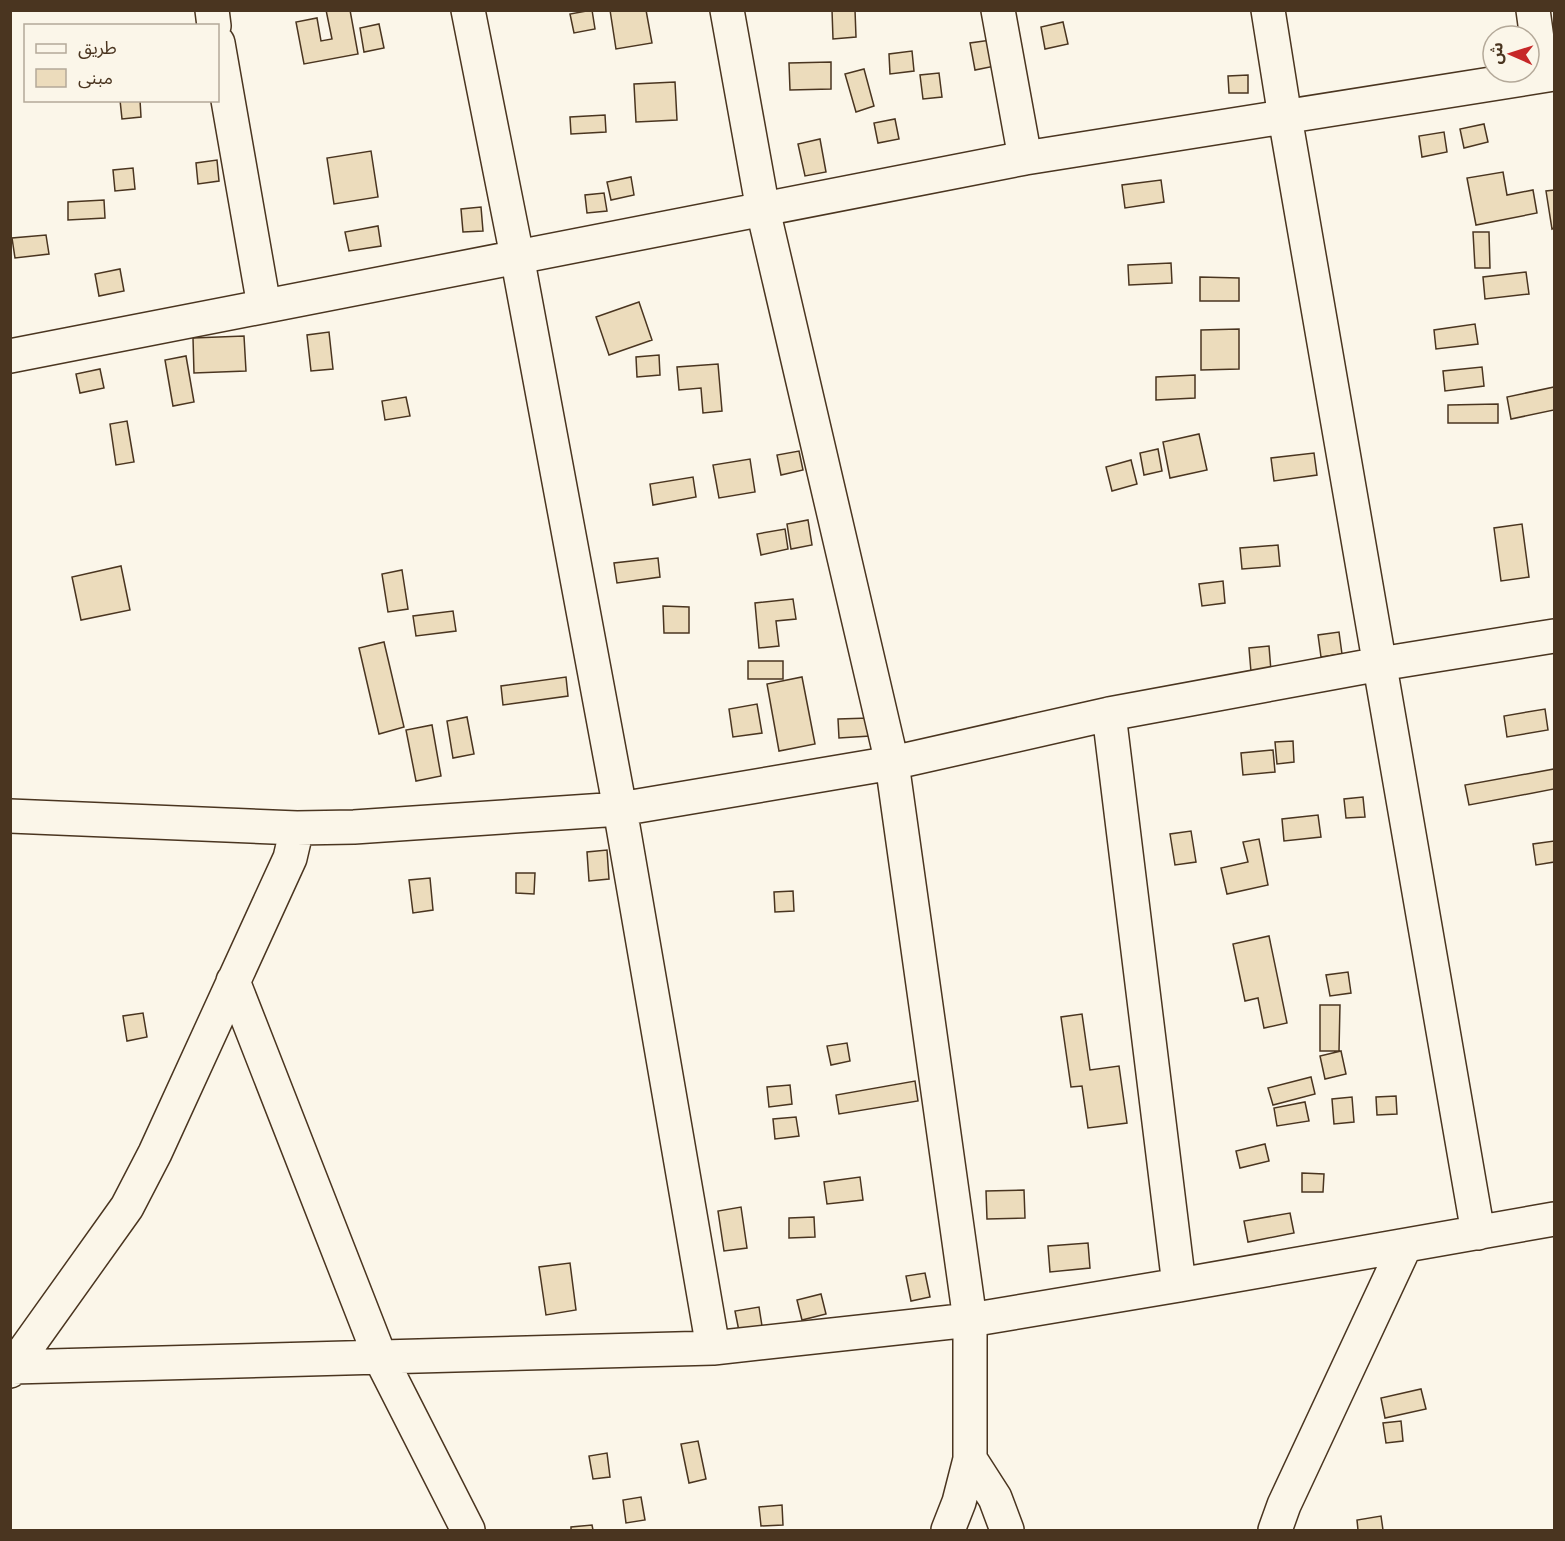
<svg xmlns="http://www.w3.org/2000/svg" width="1565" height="1541" viewBox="0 0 1565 1541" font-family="Jost,'Noto Sans Arabic',sans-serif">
<rect width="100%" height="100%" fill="#fbf6e9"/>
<path fill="#ecdcbc" stroke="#4a3520" stroke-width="1.5" d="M 326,10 L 350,10 L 358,54 L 304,64 L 296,22 L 317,18 L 321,41 L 332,39 Z
M 592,10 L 595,29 L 574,33 L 570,14 Z
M 610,10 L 646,10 L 652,43 L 616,49 Z
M 832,10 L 855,10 L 856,37 L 833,39 Z
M 1063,22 L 1068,44 L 1045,49 L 1041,27 Z
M 379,24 L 384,48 L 364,52 L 360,28 Z
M 991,40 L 995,66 L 975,70 L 970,43 Z
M 912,51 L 914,71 L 890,74 L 889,54 Z
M 831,62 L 831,89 L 790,90 L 789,63 Z
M 864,69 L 874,106 L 856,112 L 845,74 Z
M 939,73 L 942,97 L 923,99 L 920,75 Z
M 1248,75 L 1248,93 L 1229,93 L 1228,76 Z
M 675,82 L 677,120 L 636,122 L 634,84 Z
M 120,100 L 140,100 L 141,117 L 122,119 Z
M 605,115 L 606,132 L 571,134 L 570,117 Z
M 895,119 L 899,139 L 878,143 L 874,123 Z
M 1484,124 L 1488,142 L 1464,148 L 1460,129 Z
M 1444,132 L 1447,152 L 1422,157 L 1419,136 Z
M 820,139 L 826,172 L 805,176 L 798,144 Z
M 371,151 L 378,197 L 334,204 L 327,158 Z
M 217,160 L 219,181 L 198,184 L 196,163 Z
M 133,168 L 135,189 L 115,191 L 113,170 Z
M 1503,172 L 1507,195 L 1533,190 L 1537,213 L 1476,225 L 1467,178 Z
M 631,177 L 634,195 L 611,200 L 607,182 Z
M 1161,180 L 1164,202 L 1125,208 L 1122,185 Z
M 1554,190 L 1554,228 L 1552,229 L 1546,191 Z
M 604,193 L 607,211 L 587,213 L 585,195 Z
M 104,200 L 105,218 L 68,220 L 68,202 Z
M 481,207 L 483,231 L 463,232 L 461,209 Z
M 378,226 L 381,246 L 349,251 L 345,232 Z
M 1473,232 L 1489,232 L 1490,268 L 1475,268 Z
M 46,235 L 49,254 L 15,258 L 12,238 Z
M 1171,263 L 1172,283 L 1129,285 L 1128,265 Z
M 120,269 L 124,291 L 99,296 L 95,274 Z
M 1526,272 L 1529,294 L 1485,299 L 1483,277 Z
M 1200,277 L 1239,278 L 1239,301 L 1200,301 Z
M 639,302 L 652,340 L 609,355 L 596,317 Z
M 1475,324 L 1478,344 L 1436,349 L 1434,330 Z
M 1239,329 L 1239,369 L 1201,370 L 1201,330 Z
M 329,332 L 333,369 L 311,371 L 307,335 Z
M 244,336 L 246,371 L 194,373 L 193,338 Z
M 659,355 L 660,375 L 637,377 L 636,357 Z
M 186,356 L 194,402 L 173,406 L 165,360 Z
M 718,364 L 722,411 L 703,413 L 701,388 L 679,390 L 677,367 Z
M 1482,367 L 1484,386 L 1445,391 L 1443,371 Z
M 100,369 L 104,388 L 80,393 L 76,374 Z
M 1195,375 L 1195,398 L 1156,400 L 1156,377 Z
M 1554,387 L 1554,410 L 1511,419 L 1507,397 Z
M 406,397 L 410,416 L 385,420 L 382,401 Z
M 1498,404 L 1498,423 L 1448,423 L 1448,405 Z
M 127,421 L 134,462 L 116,465 L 110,424 Z
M 1199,434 L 1207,470 L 1170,478 L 1163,442 Z
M 1158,449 L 1162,471 L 1144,475 L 1140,453 Z
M 799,451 L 803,470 L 781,475 L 777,455 Z
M 1314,453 L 1317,475 L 1274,481 L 1271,458 Z
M 750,459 L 755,492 L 719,498 L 713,465 Z
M 1131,460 L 1137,484 L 1112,491 L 1106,467 Z
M 693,477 L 696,497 L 653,505 L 650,484 Z
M 808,520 L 812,545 L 791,549 L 787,524 Z
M 1522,524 L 1529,577 L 1501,581 L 1494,528 Z
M 785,529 L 788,549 L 761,555 L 757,534 Z
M 1278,545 L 1280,566 L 1242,569 L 1240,548 Z
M 658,558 L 660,577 L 617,583 L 614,563 Z
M 121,566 L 130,610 L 81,620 L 72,577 Z
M 402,570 L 408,609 L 388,612 L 382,574 Z
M 1223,581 L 1225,603 L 1202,606 L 1199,584 Z
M 793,599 L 796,619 L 776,621 L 779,646 L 759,648 L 755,603 Z
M 663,606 L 689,607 L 689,633 L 664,633 Z
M 453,611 L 456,631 L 416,636 L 413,616 Z
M 1339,632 L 1342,654 L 1321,657 L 1318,635 Z
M 384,642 L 404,727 L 379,734 L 359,648 Z
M 1269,646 L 1271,671 L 1251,672 L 1249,648 Z
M 748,661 L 783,661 L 783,679 L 748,679 Z
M 566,677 L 568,696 L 503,705 L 501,686 Z
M 802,677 L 815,744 L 779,751 L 767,684 Z
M 757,704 L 762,733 L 733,737 L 729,709 Z
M 1545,709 L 1548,730 L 1507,737 L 1504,716 Z
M 467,717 L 474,754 L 453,758 L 447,721 Z
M 869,718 L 870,736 L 839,738 L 838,719 Z
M 432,725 L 441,776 L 416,781 L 406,730 Z
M 1293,741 L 1294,762 L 1277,764 L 1275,742 Z
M 1273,750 L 1275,772 L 1243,775 L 1241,753 Z
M 1554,769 L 1554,789 L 1469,805 L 1465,785 Z
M 1363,797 L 1365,817 L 1346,818 L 1344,799 Z
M 1318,815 L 1321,837 L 1284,841 L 1282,819 Z
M 1191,831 L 1196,862 L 1175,865 L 1170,834 Z
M 1259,839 L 1268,885 L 1227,894 L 1221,868 L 1248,862 L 1243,842 Z
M 1554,841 L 1554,862 L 1536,865 L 1533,844 Z
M 607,850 L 609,879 L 589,881 L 587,852 Z
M 516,873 L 535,873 L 534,894 L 516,893 Z
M 430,878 L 433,910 L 413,913 L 409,880 Z
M 793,891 L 794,911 L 775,912 L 774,892 Z
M 1269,936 L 1287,1023 L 1264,1028 L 1258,998 L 1245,1001 L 1233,944 Z
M 1348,972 L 1351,993 L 1330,996 L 1326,975 Z
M 1320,1005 L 1340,1005 L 1339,1051 L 1320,1051 Z
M 143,1013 L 147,1037 L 127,1041 L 123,1016 Z
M 1082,1014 L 1090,1070 L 1119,1066 L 1127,1123 L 1088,1128 L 1082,1086 L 1071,1087 L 1061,1017 Z
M 847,1043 L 850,1061 L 831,1065 L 827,1046 Z
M 1341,1051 L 1346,1074 L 1325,1079 L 1320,1056 Z
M 1311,1077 L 1315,1094 L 1273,1105 L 1268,1088 Z
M 915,1081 L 918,1101 L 839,1114 L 836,1095 Z
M 790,1085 L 792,1104 L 769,1107 L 767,1087 Z
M 1396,1096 L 1397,1114 L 1377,1115 L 1376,1097 Z
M 1352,1097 L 1354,1122 L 1334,1124 L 1332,1099 Z
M 1305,1102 L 1309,1121 L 1277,1126 L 1274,1108 Z
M 796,1117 L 799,1136 L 775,1139 L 773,1119 Z
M 1265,1144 L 1269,1161 L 1240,1168 L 1236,1151 Z
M 1302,1173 L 1324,1174 L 1323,1192 L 1302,1192 Z
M 860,1177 L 863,1200 L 827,1204 L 824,1182 Z
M 1024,1190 L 1025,1218 L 987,1219 L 986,1191 Z
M 741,1207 L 747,1248 L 724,1251 L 718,1211 Z
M 1290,1213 L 1294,1233 L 1248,1242 L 1244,1221 Z
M 814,1217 L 815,1237 L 789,1238 L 789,1218 Z
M 1088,1243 L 1090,1268 L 1050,1272 L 1048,1246 Z
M 570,1263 L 576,1310 L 546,1315 L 539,1267 Z
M 925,1273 L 930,1297 L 911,1301 L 906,1276 Z
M 821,1294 L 826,1314 L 802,1320 L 797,1300 Z
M 759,1307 L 762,1326 L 739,1331 L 735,1311 Z
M 1421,1389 L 1426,1409 L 1385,1418 L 1381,1398 Z
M 1401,1421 L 1403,1441 L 1386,1443 L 1383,1423 Z
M 698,1441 L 706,1479 L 689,1483 L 681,1444 Z
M 607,1453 L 610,1477 L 593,1479 L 589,1456 Z
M 641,1497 L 645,1520 L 626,1523 L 623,1500 Z
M 782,1505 L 783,1525 L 761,1526 L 759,1507 Z
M 1381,1516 L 1383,1530 L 1358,1530 L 1357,1520 Z
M 592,1525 L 593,1530 L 571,1530 L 571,1527 Z"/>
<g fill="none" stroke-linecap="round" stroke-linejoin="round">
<g stroke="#4a3520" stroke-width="36">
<path id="minor" d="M 212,10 L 214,26
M 468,10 L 517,256 L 620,809 L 713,1348
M 727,10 L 763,210 L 892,763 L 970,1320 L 970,1459 L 959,1502 L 948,1530
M 998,10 L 1025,158
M 1268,10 L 1285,117 L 1478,1233
M 1533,10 L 1542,75
M 218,43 L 264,306
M 10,356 L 1025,158 L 1554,74
M 1109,714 L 1179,1285
M 10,816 L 297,828 L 354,827 L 620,809 L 892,763 L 1109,714 L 1380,664 L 1554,636
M 233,981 L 380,1357 L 468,1530
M 13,1367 L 713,1348 L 970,1320 L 1179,1285 L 1554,1219
M 10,1371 L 127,1207 L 155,1153 L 290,858 L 297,828
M 970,1459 L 995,1498 L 1007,1530
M 1275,1530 L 1284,1505 L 1405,1246"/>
</g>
<use href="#minor" stroke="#fbf6e9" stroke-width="33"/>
</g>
<rect width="1565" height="1541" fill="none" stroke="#4a3520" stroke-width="24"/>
<rect x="24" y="24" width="195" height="78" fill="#fbf6e9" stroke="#b4a999" stroke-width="1.5"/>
<rect x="36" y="44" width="30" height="9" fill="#fbf6e9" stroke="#b4a999" stroke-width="1.5"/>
<text x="78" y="54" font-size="18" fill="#4a3520">طريق</text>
<rect x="36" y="69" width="30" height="18" fill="#ecdcbc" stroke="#b4a999" stroke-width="1.5"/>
<text x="78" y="84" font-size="18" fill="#4a3520">مبنى</text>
<g transform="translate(1511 54) rotate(273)"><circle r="28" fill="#fbf6e9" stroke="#b4a999" stroke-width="1.5"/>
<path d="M0-4.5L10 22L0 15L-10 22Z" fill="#c62828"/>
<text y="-9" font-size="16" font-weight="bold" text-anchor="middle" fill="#4a3520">ش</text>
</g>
</svg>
